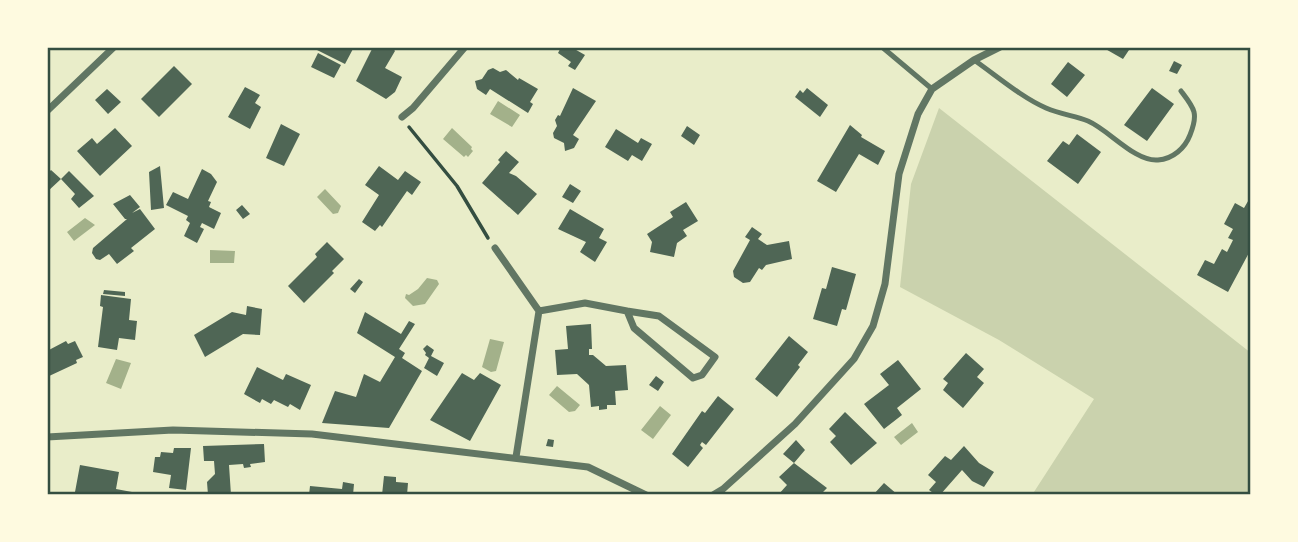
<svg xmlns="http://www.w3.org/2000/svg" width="1298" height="542" viewBox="0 0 1298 542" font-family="'PT Sans',sans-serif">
<rect width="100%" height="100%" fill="#e9edc9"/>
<path fill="#cad2ad" d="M 939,108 L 1251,353 L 1251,495 L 1032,495 L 1094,399 L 999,340 L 900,287 L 911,184 Z"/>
<path fill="#a3b18a" d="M 498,101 L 520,115 L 512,127 L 490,114 Z
M 452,128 L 472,147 L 471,149 L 473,151 L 468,157 L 466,155 L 464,157 L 443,139 Z
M 325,189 L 341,206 L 338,213 L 333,214 L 317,197 Z
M 85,218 L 95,225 L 74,241 L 67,232 Z
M 210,250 L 235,251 L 234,263 L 210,263 Z
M 427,278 L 437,280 L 439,284 L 425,304 L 413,306 L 405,298 L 406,294 L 409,295 L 418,289 Z
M 490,339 L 504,342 L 496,371 L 491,372 L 482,367 Z
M 116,359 L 131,363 L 121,389 L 106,383 Z
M 557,386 L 580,405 L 575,411 L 569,412 L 549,395 Z
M 660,406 L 671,415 L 653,439 L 641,430 Z
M 912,423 L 918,432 L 901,445 L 894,437 Z"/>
<path fill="#4f6655" d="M 318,47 L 354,47 L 345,64 L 317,50 Z
M 373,47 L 392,47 L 395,51 L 385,68 L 402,77 L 395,92 L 386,99 L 356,81 Z
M 561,47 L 571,47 L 585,55 L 575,70 L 568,66 L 571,62 L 558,53 Z
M 1102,47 L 1131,47 L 1123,59 Z
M 318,53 L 341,65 L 334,78 L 311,67 Z
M 1174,61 L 1182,65 L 1177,74 L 1169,71 Z
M 1068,62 L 1085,75 L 1067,97 L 1051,84 Z
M 174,66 L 192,84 L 159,117 L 141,99 Z
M 493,68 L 500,72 L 506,70 L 518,80 L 519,78 L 538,89 L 530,102 L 533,104 L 528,113 L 490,89 L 486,95 L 477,89 L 475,81 L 482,79 L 488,70 Z
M 245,87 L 260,95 L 255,103 L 261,107 L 250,129 L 228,117 Z
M 573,88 L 596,101 L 573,135 L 579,139 L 574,148 L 565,151 L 564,143 L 554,138 L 553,133 L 557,126 L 555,120 L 558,115 L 560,116 Z
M 807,88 L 828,105 L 820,117 L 795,97 L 800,90 L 803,93 Z
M 1152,88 L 1174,104 L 1147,141 L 1124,125 Z
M 107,89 L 121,102 L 108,114 L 95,100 Z
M 281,124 L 300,134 L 284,166 L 266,158 Z
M 850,125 L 862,135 L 861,137 L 885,151 L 878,165 L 859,154 L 836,192 L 817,181 Z
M 687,126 L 700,135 L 694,145 L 681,136 Z
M 115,128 L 132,146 L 100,176 L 77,151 L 92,138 L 97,144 Z
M 616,129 L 638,143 L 641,138 L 652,144 L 642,161 L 632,155 L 628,161 L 605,147 Z
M 1077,134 L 1101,152 L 1078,184 L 1047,161 L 1063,141 L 1069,145 Z
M 506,151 L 519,162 L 509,173 L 516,176 L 537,194 L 518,215 L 482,183 L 500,162 L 498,160 Z
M 160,166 L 164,208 L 151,210 L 149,172 Z
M 379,166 L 398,180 L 405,171 L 421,182 L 412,195 L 407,191 L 382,227 L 380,225 L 375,231 L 362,222 L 379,195 L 365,185 Z
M 202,169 L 211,174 L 217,182 L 208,201 L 211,202 L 209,207 L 221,213 L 214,229 L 202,223 L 200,227 L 204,229 L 197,243 L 184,236 L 190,223 L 186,220 L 188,216 L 166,205 L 173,192 L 188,199 Z
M 51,170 L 61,179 L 47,192 L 47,174 Z
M 69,171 L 94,196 L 79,208 L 71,199 L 75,194 L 61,179 Z
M 570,184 L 581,191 L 573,203 L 562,197 Z
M 130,195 L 140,207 L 132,213 L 140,209 L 155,229 L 131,248 L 134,251 L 117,264 L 109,254 L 100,260 L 96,259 L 92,253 L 93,248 L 127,219 L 125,219 L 113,204 Z
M 1251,196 L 1251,249 L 1228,292 L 1197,275 L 1205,260 L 1214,264 L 1222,249 L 1227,252 L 1233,240 L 1228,238 L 1233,229 L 1224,224 L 1235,203 L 1244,208 Z
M 686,202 L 698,221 L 683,230 L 687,236 L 677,243 L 674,257 L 650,252 L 652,242 L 647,234 L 673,217 L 670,212 Z
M 242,205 L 250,214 L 243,219 L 236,210 Z
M 570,209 L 604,229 L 599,238 L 607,242 L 595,262 L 580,252 L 586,242 L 558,229 Z
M 752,227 L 762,234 L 758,239 L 767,245 L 789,241 L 792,259 L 766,265 L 762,270 L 759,268 L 750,282 L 743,283 L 734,277 L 733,271 L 750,240 L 745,237 Z
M 327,242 L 344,259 L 332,271 L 334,273 L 304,303 L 288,286 L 317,257 L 315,254 Z
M 832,267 L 856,274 L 846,310 L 842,309 L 837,326 L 813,319 L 822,288 L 826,289 Z
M 359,279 L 363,282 L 355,293 L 350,289 Z
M 104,290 L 125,292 L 125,296 L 103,294 Z
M 101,295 L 131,299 L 129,320 L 137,321 L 135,340 L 119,338 L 117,350 L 98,347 L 103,307 L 100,306 Z
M 247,306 L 262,309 L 260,335 L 243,334 L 205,357 L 194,335 L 232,312 L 246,315 Z
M 365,312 L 401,334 L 409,321 L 415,324 L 399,349 L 405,353 L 402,358 L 422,371 L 389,428 L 322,423 L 335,391 L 356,397 L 364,374 L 380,382 L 395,357 L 357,333 Z
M 591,324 L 592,349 L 589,349 L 589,355 L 593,355 L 606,366 L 626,365 L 628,390 L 615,391 L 616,405 L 607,405 L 607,409 L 599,410 L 599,406 L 591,407 L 589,385 L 577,374 L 557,375 L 555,350 L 568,349 L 566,326 Z
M 789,336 L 808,352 L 798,365 L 800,367 L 777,397 L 755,379 Z
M 66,341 L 68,344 L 75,341 L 83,357 L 76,360 L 77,363 L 47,377 L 47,351 Z
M 427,345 L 434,350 L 431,356 L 444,363 L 437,376 L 424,368 L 429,358 L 425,355 L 426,353 L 423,349 Z
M 966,353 L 984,369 L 977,377 L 984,383 L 963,408 L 943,390 L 948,383 L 943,379 Z
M 898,360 L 921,389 L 897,408 L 902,415 L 884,429 L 864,404 L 889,385 L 880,374 Z
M 257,367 L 283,380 L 286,374 L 311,385 L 300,410 L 290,404 L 288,407 L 274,400 L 271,404 L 262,399 L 260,403 L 244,394 Z
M 462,373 L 474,380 L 480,373 L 501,385 L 470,441 L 430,420 Z
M 656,376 L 664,382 L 658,391 L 649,385 Z
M 718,396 L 734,409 L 706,445 L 702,442 L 700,445 L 703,448 L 688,467 L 672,454 L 702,411 L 705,413 Z
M 845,412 L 877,443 L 851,465 L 830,442 L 836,436 L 829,429 Z
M 548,439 L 554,440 L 553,447 L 546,446 Z
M 796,440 L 805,450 L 794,463 L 783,454 Z
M 264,444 L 265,462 L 250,464 L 251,467 L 244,468 L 243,464 L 229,465 L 231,495 L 208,495 L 207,482 L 215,474 L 214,461 L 204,461 L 203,446 Z
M 964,446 L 979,463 L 994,472 L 984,487 L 972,481 L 962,470 L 940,495 L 936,495 L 929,490 L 936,482 L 928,475 L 945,456 L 951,460 Z
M 174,448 L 191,448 L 186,490 L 169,488 L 171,475 L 153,472 L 155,457 L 160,457 L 161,452 L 173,453 Z
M 794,463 L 827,488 L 820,495 L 778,495 L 787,485 L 779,477 Z
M 80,465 L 119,472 L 116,489 L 132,492 L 131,495 L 87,495 L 75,492 Z
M 384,476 L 396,477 L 396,482 L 408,483 L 407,495 L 382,495 Z
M 343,482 L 354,484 L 353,495 L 309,495 L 310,486 L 342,489 Z
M 884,483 L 898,495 L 873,495 Z"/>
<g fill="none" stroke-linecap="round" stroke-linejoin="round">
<path stroke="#344e41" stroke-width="3.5" d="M 409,127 L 457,186 L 488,238"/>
<path stroke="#617663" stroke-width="5" d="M 882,47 L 932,89
M 974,60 C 997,76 1021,97 1046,108 C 1060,114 1075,116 1088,121 C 1109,130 1135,162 1158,160 C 1173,159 1185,148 1190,135 C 1199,113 1194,108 1181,91"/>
<path stroke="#617663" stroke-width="7" d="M 47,111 L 114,47
M 402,117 L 413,108 L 465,47
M 495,248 L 539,311 L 516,457
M 539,311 L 585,303 L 627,311 L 634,328 L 693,378 L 702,375 L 715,357 L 659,316 L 627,311
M 47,437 L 173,430 L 312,434 L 588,467 L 646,495
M 713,495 L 723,489 L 795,424 L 854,359 L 873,326 L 885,284 L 899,174 L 918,114 L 932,89 L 974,60 L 1000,47"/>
</g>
<rect width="1298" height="542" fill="none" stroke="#fefae0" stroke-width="98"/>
<rect x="49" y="49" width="1200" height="444" fill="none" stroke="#344e41" stroke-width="2.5"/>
</svg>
